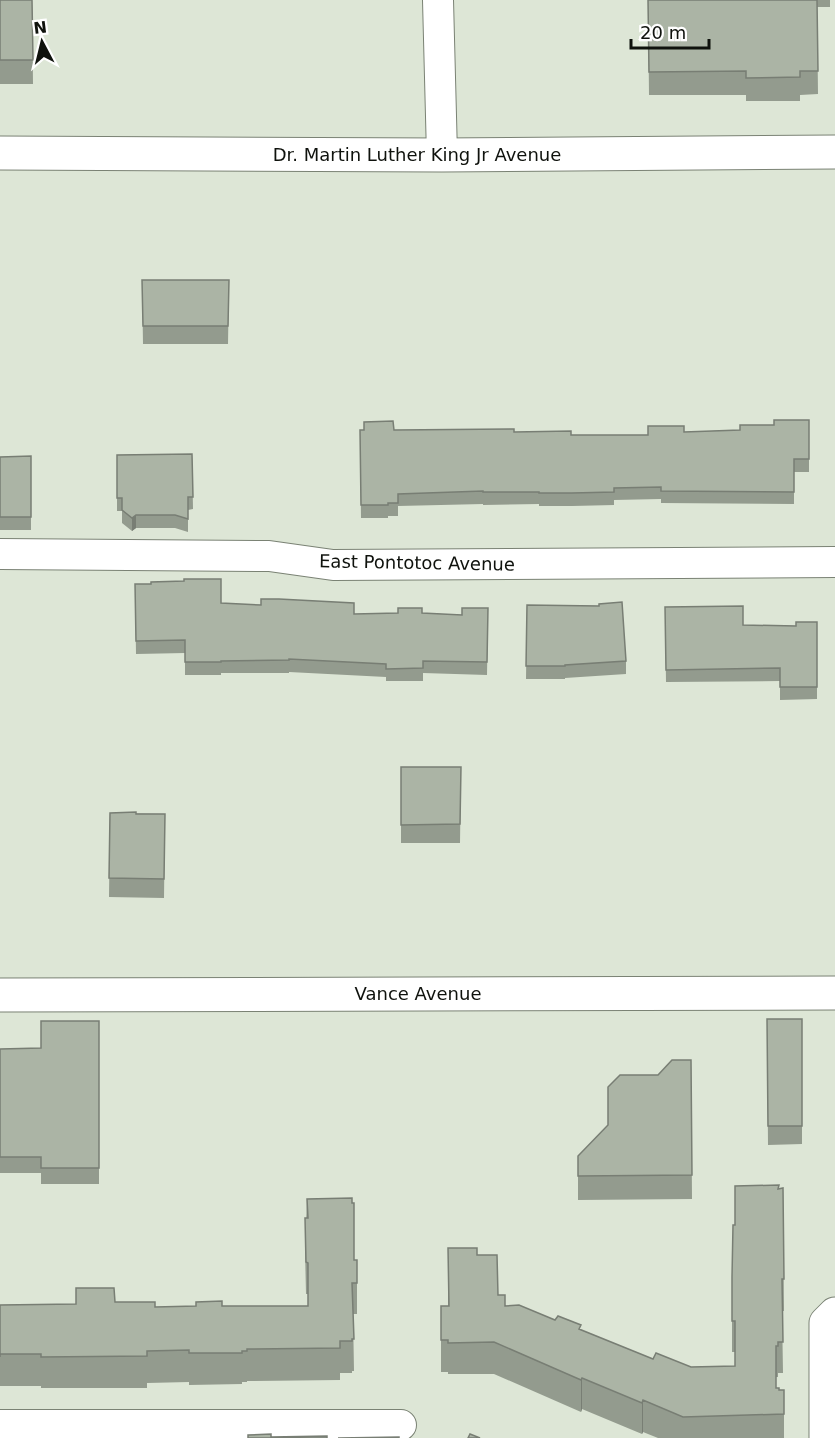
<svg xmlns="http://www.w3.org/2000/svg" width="835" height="1438" viewBox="0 0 835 1438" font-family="'DejaVu Sans',sans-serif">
<rect width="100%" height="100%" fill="#dde6d6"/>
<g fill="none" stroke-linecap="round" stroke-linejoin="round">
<g stroke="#7a8274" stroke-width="32">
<path id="minor" d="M 438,0 L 442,155
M 0,554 L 269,556 L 333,565 L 835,562
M 0,1425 L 401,1425"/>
</g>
<g stroke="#7a8274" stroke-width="35">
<path id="tertiary" d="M 0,995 L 835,993
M 826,1438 L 826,1323 L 835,1314"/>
</g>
<g stroke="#7a8274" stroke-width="35">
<path id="primary" d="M 0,153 L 442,155 L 835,152"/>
</g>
<use href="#minor" stroke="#fff" stroke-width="30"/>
<use href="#tertiary" stroke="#fff" stroke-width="33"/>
<use href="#primary" stroke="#fff" stroke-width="33"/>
</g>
<path fill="#939b8e" d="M 0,0 L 32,0 L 33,84 L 0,84 Z
M 648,0 L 830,0 L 830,7 L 817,7 L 818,94 L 800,95 L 800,101 L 746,101 L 746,95 L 649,95 Z
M 142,280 L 229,280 L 228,344 L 143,344 Z
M 809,420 L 809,472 L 794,472 L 794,504 L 661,503 L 661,499 L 614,500 L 614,505 L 572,506 L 539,506 L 539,504 L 483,505 L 483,504 L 398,506 L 398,516 L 388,516 L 388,518 L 361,518 L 360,430 L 394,430 L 514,432 L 571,435 L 648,435 L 684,432 L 740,430 Z
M 192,454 L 193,509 L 188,510 L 188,532 L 175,528 L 136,528 L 132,531 L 122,523 L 122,511 L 117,511 L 117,455 Z
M 31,456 L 31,530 L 0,530 L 0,457 Z
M 135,584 L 221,603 L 354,614 L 422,613 L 462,615 L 488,608 L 487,675 L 423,673 L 423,681 L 386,681 L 386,677 L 289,672 L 289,673 L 221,673 L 221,675 L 185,675 L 185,653 L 136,654 Z
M 527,605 L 599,606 L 626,661 L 626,674 L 565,678 L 565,679 L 526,679 Z
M 665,607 L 743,625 L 796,626 L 817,622 L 817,699 L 780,700 L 780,681 L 666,682 Z
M 401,767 L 461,767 L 460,843 L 401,843 Z
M 110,813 L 165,814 L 164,898 L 109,897 Z
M 767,1019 L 802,1126 L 802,1144 L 768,1145 Z
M 99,1021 L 99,1184 L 41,1184 L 41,1173 L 0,1173 L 0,1049 L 41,1048 Z
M 691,1060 L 692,1199 L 578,1200 L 578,1156 L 658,1075 Z
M 783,1188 L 784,1311 L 782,1311 L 783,1373 L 778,1373 L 778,1377 L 776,1377 L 776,1388 L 779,1390 L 784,1390 L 784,1438 L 658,1438 L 643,1432 L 642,1434 L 582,1409 L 581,1412 L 494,1374 L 448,1374 L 448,1372 L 441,1372 L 441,1337 L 448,1306 L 448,1248 L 477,1255 L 498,1295 L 505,1306 L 581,1330 L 653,1359 L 691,1367 L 735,1366 L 735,1352 L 732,1352 L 732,1309 L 735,1225 L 779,1189 Z
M 307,1199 L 357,1283 L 357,1314 L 353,1314 L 354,1371 L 352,1371 L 352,1373 L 340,1373 L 340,1380 L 247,1381 L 247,1382 L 242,1382 L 242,1384 L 189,1385 L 189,1382 L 147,1383 L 147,1388 L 41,1388 L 41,1386 L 0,1386 L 0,1388 L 0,1305 L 76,1304 L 115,1302 L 155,1307 L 308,1306 L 308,1294 L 306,1294 L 305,1249 Z"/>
<path fill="#787e74" d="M 136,515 L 136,528 L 132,531 L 132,518 Z
M 582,1378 L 582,1409 L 581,1412 L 581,1380 Z
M 643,1400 L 643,1432 L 642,1434 L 642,1403 Z"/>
<path fill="#abb4a5" stroke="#787e74" stroke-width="1.5" d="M 0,0 L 32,0 L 33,60 L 0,60 Z
M 648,0 L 817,0 L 818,71 L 800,71 L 800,77 L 746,78 L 746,71 L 649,72 Z
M 142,280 L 229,280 L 228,326 L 143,326 Z
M 774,420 L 809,420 L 809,459 L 794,459 L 794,492 L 661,491 L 661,487 L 614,488 L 614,492 L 572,493 L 539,493 L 539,492 L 483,492 L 483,491 L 398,494 L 398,503 L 388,503 L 388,505 L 361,505 L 360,430 L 364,430 L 364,422 L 393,421 L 394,430 L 514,429 L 514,432 L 571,431 L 571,435 L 648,435 L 648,426 L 684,426 L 684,432 L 740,430 L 740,425 L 774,425 Z
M 192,454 L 193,497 L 188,497 L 188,519 L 175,515 L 136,515 L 132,518 L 122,510 L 122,498 L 117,498 L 117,455 Z
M 31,456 L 31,517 L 0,517 L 0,457 Z
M 184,579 L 221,579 L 221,603 L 261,605 L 261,599 L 279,599 L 354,603 L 354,614 L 398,613 L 398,608 L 422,608 L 422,613 L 462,615 L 462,608 L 488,608 L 487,662 L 423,661 L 423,668 L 386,669 L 386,664 L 289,659 L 289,660 L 221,661 L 221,662 L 185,662 L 185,640 L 136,641 L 135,584 L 151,584 L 151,582 L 184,581 Z
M 622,602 L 626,661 L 565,665 L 565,666 L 526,666 L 527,605 L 599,606 L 599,604 Z
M 743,606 L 743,625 L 796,626 L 796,622 L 817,622 L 817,687 L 780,687 L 780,668 L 666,670 L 665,607 Z
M 401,767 L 461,767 L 460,824 L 401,825 Z
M 136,812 L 136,814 L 165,814 L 164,879 L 109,878 L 110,813 Z
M 767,1019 L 802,1019 L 802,1126 L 768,1126 Z
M 41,1021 L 99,1021 L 99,1168 L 41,1168 L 41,1157 L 0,1157 L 0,1049 L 41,1048 Z
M 672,1060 L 691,1060 L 692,1175 L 578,1176 L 578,1156 L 608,1125 L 608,1087 L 620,1075 L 658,1075 Z
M 779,1185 L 778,1189 L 783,1188 L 784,1279 L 782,1279 L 783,1342 L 778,1342 L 778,1346 L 776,1346 L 776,1388 L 779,1388 L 779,1390 L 784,1390 L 784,1414 L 683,1417 L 643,1400 L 642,1403 L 582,1378 L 581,1380 L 494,1342 L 448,1343 L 448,1340 L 441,1340 L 441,1306 L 449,1306 L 448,1248 L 477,1248 L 477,1255 L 497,1255 L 498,1295 L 505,1295 L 505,1306 L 519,1305 L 555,1320 L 558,1316 L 581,1325 L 579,1329 L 653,1359 L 656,1353 L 691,1367 L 735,1366 L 735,1321 L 732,1321 L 732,1277 L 733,1225 L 735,1225 L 735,1186 Z
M 352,1198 L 352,1203 L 354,1203 L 354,1260 L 357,1260 L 357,1283 L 352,1283 L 354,1339 L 352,1339 L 352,1341 L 340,1341 L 340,1348 L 247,1349 L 247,1351 L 242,1351 L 242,1353 L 189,1353 L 189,1350 L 147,1351 L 147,1356 L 41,1357 L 41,1354 L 0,1354 L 0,1357 L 0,1305 L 76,1304 L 76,1288 L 114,1288 L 115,1302 L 155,1302 L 155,1307 L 196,1306 L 196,1302 L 222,1301 L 222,1306 L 308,1306 L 308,1263 L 306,1262 L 305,1218 L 308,1218 L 307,1199 Z
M 271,1434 L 271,1437 L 327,1436 L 327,1438 L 248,1438 L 248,1435 Z
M 470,1434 L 480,1438 L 468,1438 Z
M 399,1437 L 399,1438 L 338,1438 Z"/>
<g text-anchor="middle" stroke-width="4.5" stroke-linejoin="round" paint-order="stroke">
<g font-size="18" fill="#0f120d" stroke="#fff">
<text x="417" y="161">Dr. Martin Luther King Jr Avenue</text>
<text transform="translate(417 563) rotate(1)" y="6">East Pontotoc Avenue</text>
<text x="418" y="1000">Vance Avenue</text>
</g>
</g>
<g transform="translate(42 42) rotate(353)" stroke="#ffffff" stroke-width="4.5" paint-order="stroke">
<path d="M0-4.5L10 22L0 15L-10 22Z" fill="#0f120d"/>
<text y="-9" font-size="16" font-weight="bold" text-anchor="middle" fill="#0f120d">N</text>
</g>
<path d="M631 39v9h78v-9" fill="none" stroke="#0f120d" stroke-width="3"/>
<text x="640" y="39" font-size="18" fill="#0f120d" stroke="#ffffff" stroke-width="4.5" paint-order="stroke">20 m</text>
</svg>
